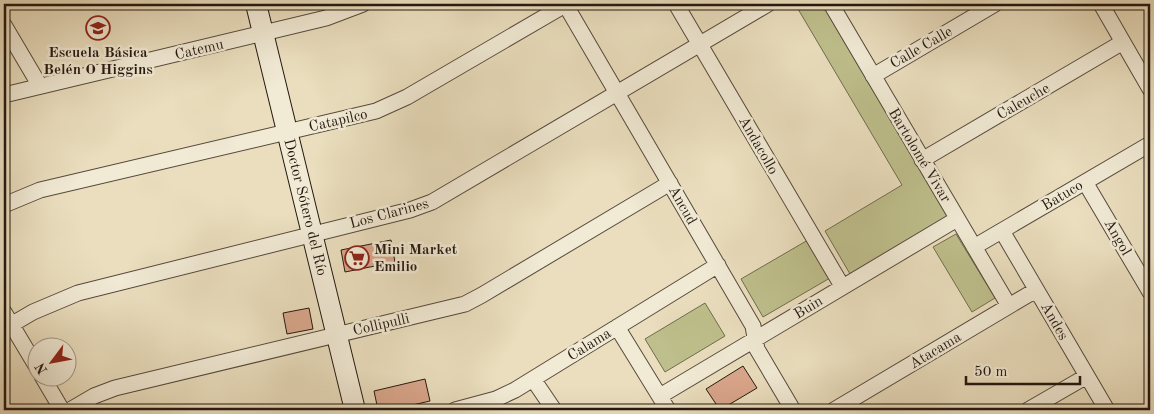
<svg xmlns="http://www.w3.org/2000/svg" width="1154" height="414" viewBox="0 0 1154 414" font-family="'Old Standard TT',serif">
<rect width="100%" height="100%" fill="#eadebe"/>
<filter id="stains"><feTurbulence type="fractalNoise" baseFrequency=".004" numOctaves="4"/><feColorMatrix values="0 0 0 0 .2 0 0 0 0 .09 0 0 0 0 .02 0 0 0 .5 -.17"/></filter>
<radialGradient id="worn" r=".72"><stop offset=".6" stop-color="#630" stop-opacity="0"/><stop offset="1" stop-color="#630" stop-opacity=".3"/></radialGradient>
<path fill="#bebf8c" stroke="#716c4e" d="M 807,4 L 822,4 L 948,217 L 850,274 L 825,231 L 902,185 L 798,9 Z
M 956,234 L 995,298 L 972,312 L 933,247 Z
M 808,240 L 830,278 L 763,317 L 741,279 Z
M 705,303 L 725,336 L 665,372 L 645,339 Z"/>
<path fill="#daa68c" stroke="#241810" d="M 391,240 L 395,262 L 345,272 L 341,250 Z
M 309,308 L 313,329 L 287,334 L 283,313 Z
M 743,366 L 757,388 L 720,410 L 706,389 Z
M 425,379 L 430,401 L 391,410 L 378,410 L 374,391 Z"/>
<g fill="none" stroke-linecap="round" stroke-linejoin="round">
<g stroke="#564a3c" stroke-width="17">
<path id="street" d="M 565,4 L 753,326 L 757,349 L 793,410
M 676,4 L 842,286
M 831,4 L 1009,306
M 1101,4 L 1150,89
M 4,25 L 40,86
M 873,76 L 995,4
M 4,95 L 326,18 L 363,4
M 922,160 L 1123,42
M 1085,182 L 1150,292
M 4,205 L 40,190 L 376,111 L 407,97 L 565,5
M 1002,231 L 1107,410
M 974,247 L 1150,144
M 4,312 L 38,369
M 617,327 L 668,410
M 4,329 L 33,312 L 78,293 L 410,210 L 432,202 L 768,4
M 42,376 L 62,410
M 533,379 L 554,410
M 660,396 L 957,219
M 70,410 L 94,396 L 115,388 L 465,304 L 482,295 L 670,183
M 455,410 L 496,399 L 515,390 L 718,265
M 834,410 L 1036,290
M 1028,410 L 1087,376"/>
</g>
<g stroke="#241810" stroke-width="22">
<path id="secondary" d="M 256,4 L 355,410"/>
</g>
<use href="#street" stroke="#f1ead5" stroke-width="15"/>
<use href="#secondary" stroke="#f1ead5" stroke-width="20"/>
</g>
<defs>
<g id="school-ring" transform="scale(1.25)"><circle r="9.5" fill="#f1ead5" stroke="#8f2418" stroke-width="1.5"/><path d="M0-5L7-2L0 1L-7-2ZM-4 1L0 2.5L4 1V4Q0 6-4 4Z" fill="#8f2418"/></g>
<g id="supermarket-ring" transform="scale(1.25)"><circle r="9.5" fill="#f1ead5" stroke="#8f2418" stroke-width="1.5"/><path d="M-6-5.5h2.5l.6 2H6L4.5 2H-2.5L-4.4-4H-6ZM-1.5 3.2a1.3 1.3 0 1 0 .1 0ZM3 3.2a1.3 1.3 0 1 0 .1 0Z" fill="#8f2418"/></g>
</defs>
<g fill-rule="evenodd">
<use href="#school-ring" x="98" y="28"/>
<use href="#supermarket-ring" x="357" y="258"/>
</g>
<g text-anchor="middle" stroke-width="5" stroke-linejoin="round" paint-order="stroke">
<g font-size="15" fill="#241810" stroke="#f1ead5">
<text transform="translate(921 47) rotate(-30)" y="5">Calle Calle</text>
<text transform="translate(199 49) rotate(-13)" y="5">Catemu</text>
<text transform="translate(1023 101) rotate(-30)" y="5">Caleuche</text>
<text transform="translate(338 120) rotate(-13)" y="5">Catapilco</text>
<text transform="translate(759 145) rotate(60)" y="5">Andacollo</text>
<text transform="translate(920 155) rotate(59)" y="5">Bartolomé Vivar</text>
<text transform="translate(1062 195) rotate(-31)" y="5">Batuco</text>
<text transform="translate(683 205) rotate(60)" y="5">Ancud</text>
<text transform="translate(306 207) rotate(76)" y="5">Doctor Sótero del Río</text>
<text transform="translate(389 213) rotate(-15)" y="5">Los Clarines</text>
<text transform="translate(1118 237) rotate(60)" y="5">Angol</text>
<text transform="translate(808 307) rotate(-31)" y="5">Buin</text>
<text transform="translate(1055 321) rotate(60)" y="5">Andes</text>
<text transform="translate(381 324) rotate(-13)" y="5">Collipulli</text>
<text transform="translate(589 344) rotate(-32)" y="5">Calama</text>
<text transform="translate(935 350) rotate(-31)" y="5">Atacama</text>
</g>
<g font-size="15" font-weight="bold" fill="#241810" stroke="#f1ead5">
<text x="98" y="57">Escuela Básica<tspan x="98" dy="17">Belén O Higgins</tspan></text>
<text x="374" y="254" text-anchor="start">Mini Market<tspan x="374" dy="17">Emilio</tspan></text>
</g>
</g>
<rect width="1154" height="414" fill="none" stroke="#eadebe" stroke-width="20"/>
<rect x="5" y="5" width="1144" height="404" fill="none" stroke="#241810" stroke-width="2.5"/>
<rect x="10" y="10" width="1134" height="394" fill="none" stroke="#241810"/>
<g transform="translate(52 362) rotate(238)"><circle r="24" fill="#f1ead5" stroke="#9f9686"/>
<path d="M0-4L9 19L0 12L-9 19Z" fill="#8f2418"/>
<text y="-8" font-size="14" font-weight="bold" text-anchor="middle" fill="#241810">N</text>
</g>
<path d="M966 376v8h114v-8" fill="none" stroke="#241810" stroke-width="2.5"/>
<text x="974" y="376" font-size="15" fill="#241810" stroke="#f1ead5" stroke-width="4" paint-order="stroke">50 m</text>
<rect width="100%" height="100%" filter="url(#stains)"/>
<rect width="100%" height="100%" fill="url(#worn)"/>
</svg>
